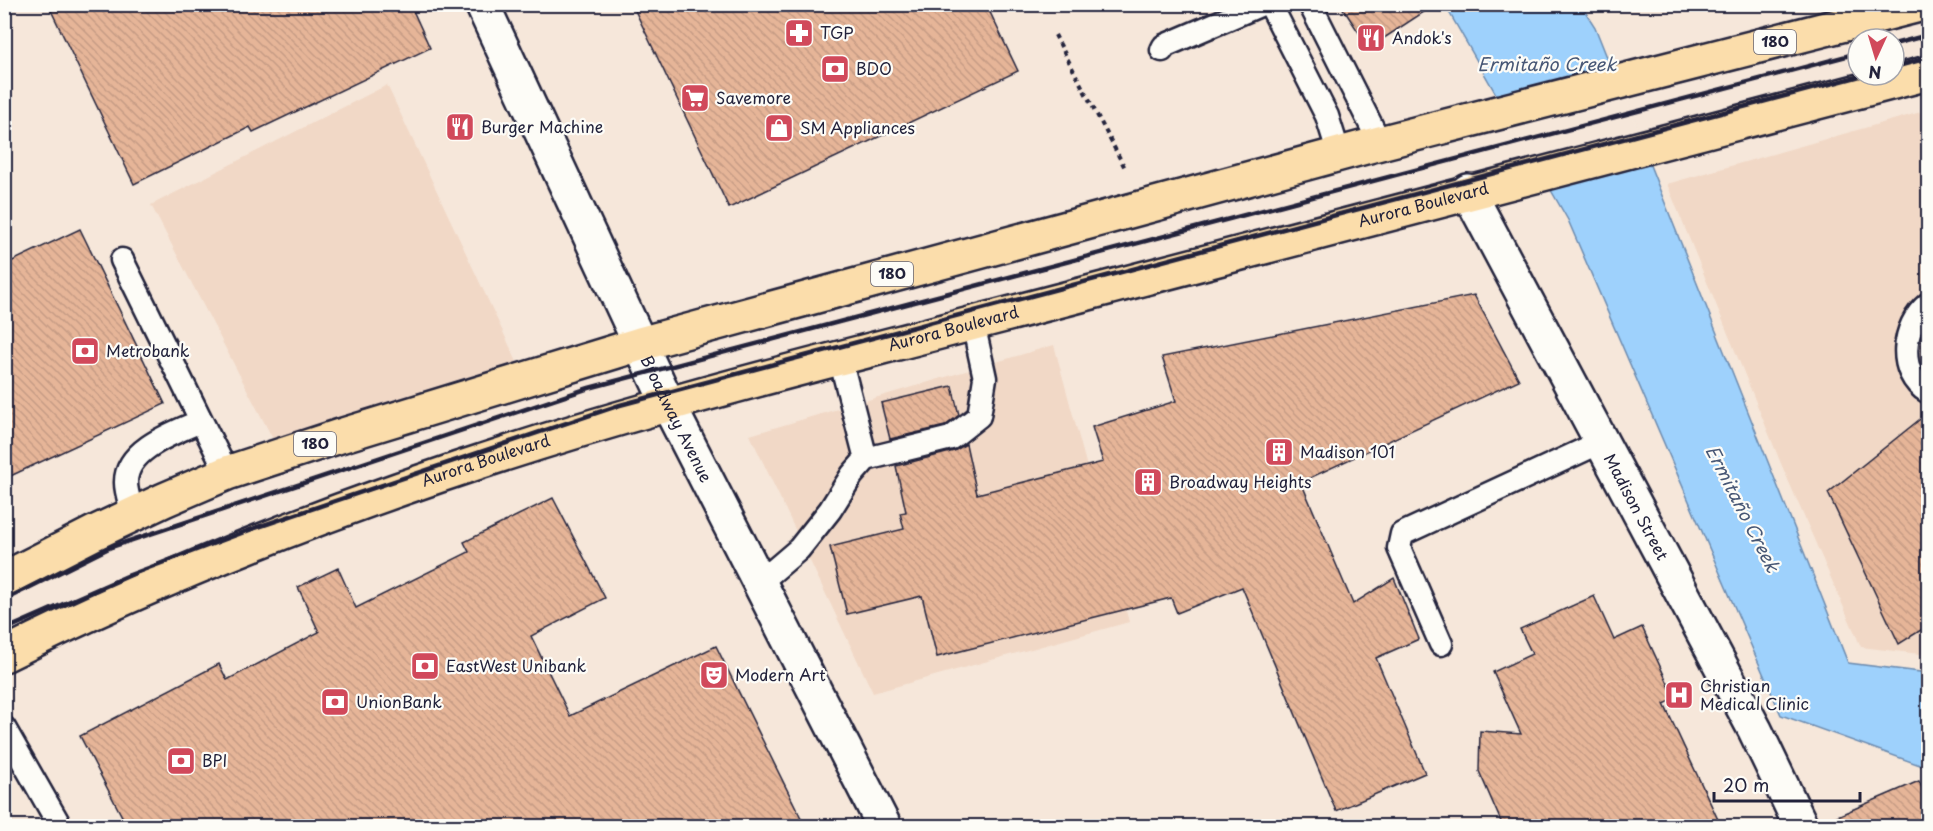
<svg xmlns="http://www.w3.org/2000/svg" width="1933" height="831" viewBox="0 0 1933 831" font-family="'Playpen Sans',sans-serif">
<defs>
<pattern id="building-back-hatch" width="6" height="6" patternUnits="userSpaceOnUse" patternTransform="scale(1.5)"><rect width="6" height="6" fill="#e6b598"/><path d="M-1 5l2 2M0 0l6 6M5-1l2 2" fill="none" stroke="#c59b84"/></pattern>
</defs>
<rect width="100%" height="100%" fill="#f6e7da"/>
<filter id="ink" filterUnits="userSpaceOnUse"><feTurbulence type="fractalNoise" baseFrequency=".0167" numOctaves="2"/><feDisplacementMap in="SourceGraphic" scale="12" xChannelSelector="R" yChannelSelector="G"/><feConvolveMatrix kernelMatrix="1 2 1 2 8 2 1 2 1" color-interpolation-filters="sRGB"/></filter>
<g filter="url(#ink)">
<path fill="#f1d8c6" d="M 387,85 L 518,364 L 275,443 L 151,205 Z
M 1928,110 L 1928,655 L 1861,647 L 1782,466 L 1667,184 Z
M 1054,345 L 1129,622 L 873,693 L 750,435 Z"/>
<path fill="#9ed1fc" stroke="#6c8baf" stroke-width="1.5" d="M 1445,5 L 1581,5 L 1595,27 L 1848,663 L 1928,673 L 1928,768 L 1781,715 L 1568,220 Z"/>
<path fill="#f6e7da" d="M 1618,76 L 1649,156 L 1545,186 L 1502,109 Z"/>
<path fill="url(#building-back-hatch)" stroke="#22223b" stroke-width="1.5" d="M 48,4 L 410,4 L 430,48 L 253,132 L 250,127 L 134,184 Z
M 632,4 L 986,4 L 1018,71 L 729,208 Z
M 1340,4 L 1436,4 L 1369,48 Z
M 80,229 L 165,404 L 4,479 L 4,265 Z
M 1474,295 L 1519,380 L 1301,482 L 1353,604 L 1394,578 L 1419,639 L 1376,658 L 1425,773 L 1336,811 L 1242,587 L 1177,613 L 1171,598 L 937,657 L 922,596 L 847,614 L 830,547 L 904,529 L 900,513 L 906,512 L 896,466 L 954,451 L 966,444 L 977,494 L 1103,462 L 1092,427 L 1176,401 L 1162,357 Z
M 952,386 L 959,415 L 945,426 L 890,439 L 881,403 Z
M 1929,412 L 1929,625 L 1899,644 L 1828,493 Z
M 553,498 L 605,598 L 531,636 L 570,716 L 716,646 L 805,826 L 127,826 L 80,736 L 219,664 L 227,680 L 319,632 L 298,587 L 338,568 L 356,608 L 469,552 L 464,542 Z
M 1594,596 L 1614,640 L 1642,627 L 1675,699 L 1664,704 L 1721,826 L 1503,826 L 1479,771 L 1480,731 L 1521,734 L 1493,672 L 1532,654 L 1520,629 Z
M 1919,781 L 1929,802 L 1929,826 L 1820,826 L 1819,824 Z"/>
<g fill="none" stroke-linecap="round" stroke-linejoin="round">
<g stroke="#22223b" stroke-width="27">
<path id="lane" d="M 1270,4 L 1327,116 L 1339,154
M 1310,4 L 1380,143
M 1162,50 L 1164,46 L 1262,4
M 122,260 L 227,473
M 1928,304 C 1902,325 1896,373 1928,392
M 840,358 L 866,459
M 133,515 C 131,505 126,493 126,483 C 125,449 176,432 201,421
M 759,583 L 799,549 L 830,510 L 852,475 L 866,459 L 951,438 L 979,416 L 985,378 L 973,323
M 1441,644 L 1399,548 L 1402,534 L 1601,442
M 4,728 L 60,826"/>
</g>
<g stroke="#22223b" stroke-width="38">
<g id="street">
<path id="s1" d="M 1468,191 L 1755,730 L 1801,826"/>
</g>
</g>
<g stroke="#22223b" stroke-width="38">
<g id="secondary">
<path id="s2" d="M 482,4 L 668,404 L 884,826"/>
</g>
</g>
<g stroke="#22223b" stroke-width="38">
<g id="primary">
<path d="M 4,579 L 94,533 L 164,500 L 227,473 L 340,436 L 640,344 L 1380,143 L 1923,4"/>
<path id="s3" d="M 4,655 C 215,550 439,469 666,405 C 773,374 881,348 989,319 C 1302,236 1615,154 1928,73"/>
</g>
</g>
<path stroke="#22223b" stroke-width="4" stroke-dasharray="4.5 4.5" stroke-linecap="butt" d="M 1055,35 L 1125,168"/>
<use href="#lane" stroke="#fdfcf7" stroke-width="22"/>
<use href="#street" stroke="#fdfcf7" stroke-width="33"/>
<use href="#secondary" stroke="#fdfcf7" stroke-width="33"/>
<use href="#primary" stroke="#fbddab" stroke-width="33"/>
<path stroke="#22223b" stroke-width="4.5" d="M 1894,44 L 1928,35
M 1894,67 L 1928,58
M 4,600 L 111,547 L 589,388 L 1858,53
M 4,630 L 127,576 L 255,528 L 620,405 L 1864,75"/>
</g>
</g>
<defs>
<g id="pharmacy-square" transform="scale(1.5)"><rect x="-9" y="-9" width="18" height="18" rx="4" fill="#d1495b" stroke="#fdfcf7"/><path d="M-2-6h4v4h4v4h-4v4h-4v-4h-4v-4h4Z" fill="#fff"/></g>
<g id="restaurant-square" transform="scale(1.5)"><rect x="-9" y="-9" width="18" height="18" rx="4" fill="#d1495b" stroke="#fdfcf7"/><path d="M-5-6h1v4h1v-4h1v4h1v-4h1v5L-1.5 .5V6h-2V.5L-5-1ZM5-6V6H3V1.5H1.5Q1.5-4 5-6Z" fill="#fff"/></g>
<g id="bank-square" transform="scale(1.5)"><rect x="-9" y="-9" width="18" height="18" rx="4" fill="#d1495b" stroke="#fdfcf7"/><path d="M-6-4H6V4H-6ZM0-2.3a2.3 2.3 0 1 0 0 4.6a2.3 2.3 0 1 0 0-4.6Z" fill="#fff"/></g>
<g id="supermarket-square" transform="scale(1.5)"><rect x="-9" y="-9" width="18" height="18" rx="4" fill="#d1495b" stroke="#fdfcf7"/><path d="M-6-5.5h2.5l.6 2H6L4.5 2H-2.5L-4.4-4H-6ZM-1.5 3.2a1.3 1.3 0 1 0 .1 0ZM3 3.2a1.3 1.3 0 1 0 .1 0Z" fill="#fff"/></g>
<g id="shop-square" transform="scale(1.5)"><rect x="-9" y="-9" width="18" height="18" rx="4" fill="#d1495b" stroke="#fdfcf7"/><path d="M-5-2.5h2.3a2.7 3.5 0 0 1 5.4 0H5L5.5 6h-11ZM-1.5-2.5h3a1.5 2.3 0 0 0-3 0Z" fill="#fff"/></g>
<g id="building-square" transform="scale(1.5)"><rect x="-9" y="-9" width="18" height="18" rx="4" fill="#d1495b" stroke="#fdfcf7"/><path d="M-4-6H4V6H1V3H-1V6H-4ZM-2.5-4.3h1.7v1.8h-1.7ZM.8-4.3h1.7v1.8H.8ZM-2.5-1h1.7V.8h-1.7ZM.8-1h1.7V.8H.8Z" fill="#fff"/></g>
<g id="theatre-square" transform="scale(1.5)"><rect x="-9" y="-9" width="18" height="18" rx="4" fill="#d1495b" stroke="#fdfcf7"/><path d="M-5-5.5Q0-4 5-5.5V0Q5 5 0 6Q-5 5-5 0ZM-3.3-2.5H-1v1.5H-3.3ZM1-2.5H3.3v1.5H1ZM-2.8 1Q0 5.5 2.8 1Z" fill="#fff"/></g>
<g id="hospital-square" transform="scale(1.5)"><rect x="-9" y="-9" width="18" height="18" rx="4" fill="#d1495b" stroke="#fdfcf7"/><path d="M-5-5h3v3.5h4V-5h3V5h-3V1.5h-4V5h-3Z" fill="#fff"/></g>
</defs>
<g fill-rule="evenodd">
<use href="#pharmacy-square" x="799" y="33"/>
<use href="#restaurant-square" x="1371" y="38"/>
<use href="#bank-square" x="835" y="69"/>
<use href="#supermarket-square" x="695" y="98"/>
<use href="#restaurant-square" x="460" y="127"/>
<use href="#shop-square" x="779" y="128"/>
<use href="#bank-square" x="85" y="351"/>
<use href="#building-square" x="1279" y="452"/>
<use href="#building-square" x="1148" y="482"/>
<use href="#bank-square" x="425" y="666"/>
<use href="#theatre-square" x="714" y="675"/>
<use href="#hospital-square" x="1679" y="695"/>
<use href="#bank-square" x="335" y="702"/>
<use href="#bank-square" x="181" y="761"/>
</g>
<g text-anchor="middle" stroke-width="4.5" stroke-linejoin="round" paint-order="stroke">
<g fill="#fdfcf7" stroke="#646373" stroke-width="1.5">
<rect x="1754" y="30" width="42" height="24" rx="4.5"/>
<rect x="871" y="262" width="42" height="24" rx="4.5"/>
<rect x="294" y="432" width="42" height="24" rx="4.5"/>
</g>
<g font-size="15" font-weight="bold" fill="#22223b">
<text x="1775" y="47">180</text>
<text x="892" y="279">180</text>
<text x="315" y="449">180</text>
</g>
<g font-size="16" fill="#22223b" stroke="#fdfcf7" text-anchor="start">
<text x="820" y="39">TGP</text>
<text x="1392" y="44">Andok's</text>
<text x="856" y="75">BDO</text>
<text x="716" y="104">Savemore</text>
<text x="481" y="133">Burger Machine</text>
<text x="800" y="134">SM Appliances</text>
<text x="106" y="357">Metrobank</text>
<text x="1300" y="458">Madison 101</text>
<text x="1169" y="488">Broadway Heights</text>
<text x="446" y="672">EastWest Unibank</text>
<text x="735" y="681">Modern Art</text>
<text x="1700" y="692">Christian<tspan x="1700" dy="18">Medical Clinic</tspan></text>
<text x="356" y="708">UnionBank</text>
<text x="202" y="767">BPI</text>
</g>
<g font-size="16" fill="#22223b" stroke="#fdfcf7">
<text dy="6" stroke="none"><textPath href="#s3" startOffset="1492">Aurora Boulevard</textPath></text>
<text dy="6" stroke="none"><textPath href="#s3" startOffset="1006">Aurora Boulevard</textPath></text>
<text dy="6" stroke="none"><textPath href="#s2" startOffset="458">Broadway Avenue</textPath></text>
<text dy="6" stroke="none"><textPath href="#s3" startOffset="520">Aurora Boulevard</textPath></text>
<text dy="6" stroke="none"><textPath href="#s1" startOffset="358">Madison Street</textPath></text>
</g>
<g font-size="18" font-style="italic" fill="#475775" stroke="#fdfcf7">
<text x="1547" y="71">Ermitaño Creek</text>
<text transform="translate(1742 509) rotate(63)" y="6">Ermitaño Creek</text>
</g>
</g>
<rect width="1933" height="831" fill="none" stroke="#fdfcf7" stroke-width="24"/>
<rect x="12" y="12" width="1909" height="807" fill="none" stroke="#22223b" stroke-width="2" filter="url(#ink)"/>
<g transform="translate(1876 57) rotate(184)"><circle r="28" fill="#fdfcf7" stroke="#a5a5ac" stroke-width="1.5"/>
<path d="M0-4.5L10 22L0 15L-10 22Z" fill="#d1495b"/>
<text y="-9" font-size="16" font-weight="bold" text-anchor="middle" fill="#22223b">N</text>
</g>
<path d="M1714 792v9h146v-9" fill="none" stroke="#22223b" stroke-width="3"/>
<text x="1723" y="792" font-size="18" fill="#22223b" stroke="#fdfcf7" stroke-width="4.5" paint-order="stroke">20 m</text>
</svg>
